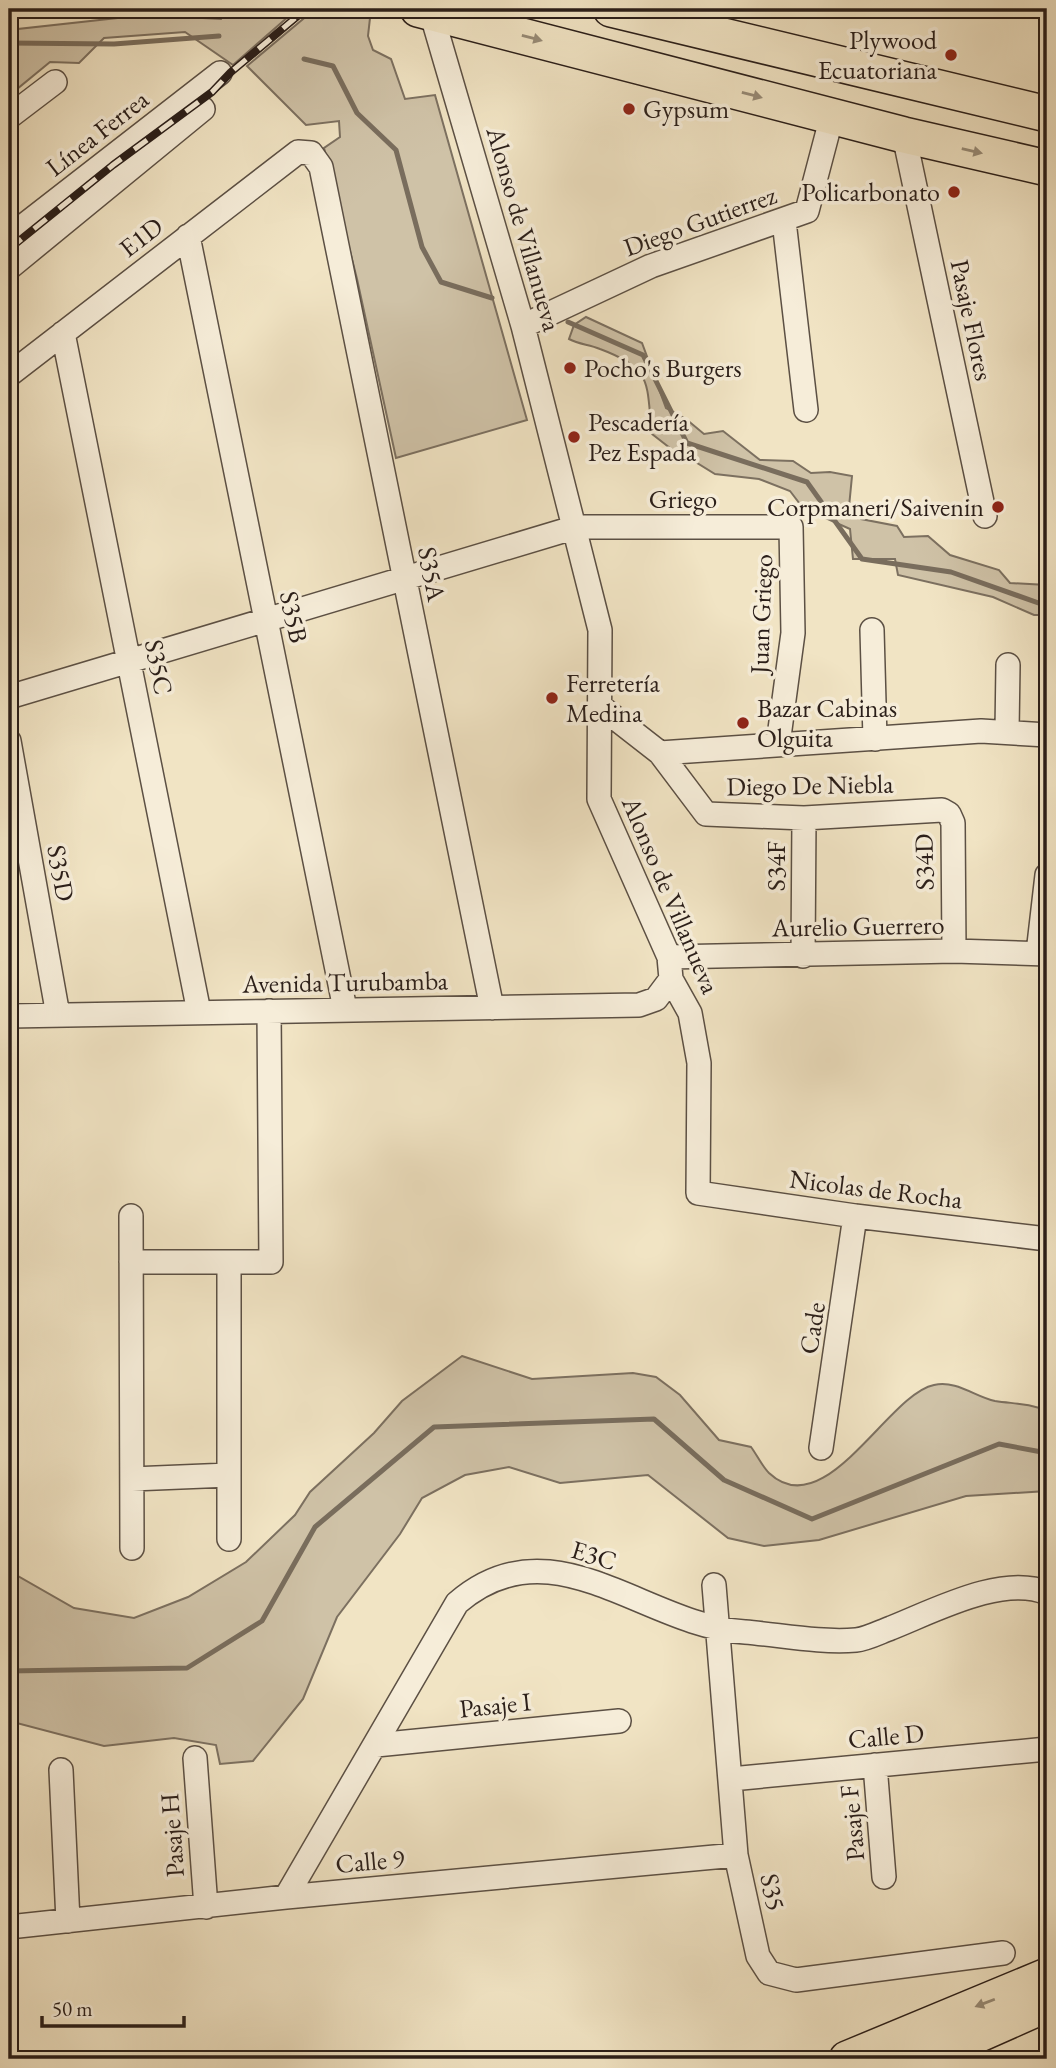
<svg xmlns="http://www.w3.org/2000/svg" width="1056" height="2068" viewBox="0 0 1056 2068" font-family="'EB Garamond',serif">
<rect width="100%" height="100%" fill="#f1e4c4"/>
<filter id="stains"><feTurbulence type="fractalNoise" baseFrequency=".00286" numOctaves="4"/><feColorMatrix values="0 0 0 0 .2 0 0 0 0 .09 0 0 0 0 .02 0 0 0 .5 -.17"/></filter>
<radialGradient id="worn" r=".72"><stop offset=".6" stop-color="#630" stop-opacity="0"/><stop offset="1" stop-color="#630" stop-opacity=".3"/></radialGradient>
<path fill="#cfc2a7" stroke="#7c7060" stroke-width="2" d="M 224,9 L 297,9 L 233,65 L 185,32 L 104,38 L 79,63 L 50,62 L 17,89 L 9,80 L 9,30 L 145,15 L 221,19 Z
M 315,9 L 371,9 L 368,36 L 373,50 L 391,59 L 405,99 L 435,95 L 527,420 L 396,458 L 357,279 L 324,148 L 340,137 L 339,121 L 306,125 L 247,66 Z
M 586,317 L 642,343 L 666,408 L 686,419 L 704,434 L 723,431 L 760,460 L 793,461 L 811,473 L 830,472 L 852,476 L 849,507 L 861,519 L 897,526 L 904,537 L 928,536 L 950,555 L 999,570 L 1010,583 L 1047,585 L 1047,615 L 1034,615 L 993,597 L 898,575 L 895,559 L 853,559 L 850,529 L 803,508 L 790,491 L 759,479 L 715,474 L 697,463 L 688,462 L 652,434 C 646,383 654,369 600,349 C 589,344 580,345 569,339 L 574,325 Z
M 462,1356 L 532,1379 L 633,1373 L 656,1377 L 680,1395 L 719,1440 L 751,1447 C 757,1455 762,1466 769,1473 C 825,1526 888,1394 934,1385 C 957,1380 975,1397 995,1401 C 1015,1404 1029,1403 1047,1411 L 1047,1491 L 966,1496 L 819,1540 L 764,1546 L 728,1538 L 648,1475 L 560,1483 L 509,1467 L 465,1475 L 422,1498 L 400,1534 L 337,1617 L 303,1699 L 253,1761 L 220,1764 L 216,1745 L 174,1738 L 104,1746 L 9,1721 L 9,1571 L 74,1608 L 134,1618 L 188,1597 L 246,1562 L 295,1515 L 310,1492 L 374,1433 L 402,1401 Z"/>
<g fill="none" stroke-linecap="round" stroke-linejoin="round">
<path stroke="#796d5d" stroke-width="5" d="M 9,43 L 114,44 L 219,36
M 304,59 L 333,66 L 357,113 L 396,150 L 422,247 L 441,282 L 492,298
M 568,322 L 643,355 L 687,443 L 807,482 L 862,559 L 951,572 L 1047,606
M 9,1671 L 187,1668 L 262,1621 L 315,1527 L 434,1427 L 654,1419 L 724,1480 L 812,1519 L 999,1444 L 1047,1453"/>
<g stroke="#5c5044" stroke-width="26">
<path id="minor" d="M 431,12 L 523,326 L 600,630 L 599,799 L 669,957 L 671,979 L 690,1013 L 699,1063 L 698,1193 L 855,1216 L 1047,1239
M 9,117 L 55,82
M 904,135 L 985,516
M 784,221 L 806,410
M 188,236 L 345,1009
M 9,237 L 220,73
M 9,268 L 203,109
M 523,326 L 651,266 L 807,211 L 832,116
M 63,333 L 199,1012
M 9,375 L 298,152 L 311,153 L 321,167 L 492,1008
M 872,630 L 875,739
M 9,697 L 576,527 L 791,527 L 793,633 L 778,744
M 601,707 L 660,753 L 981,731 L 1047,735
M 1007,731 L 1008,665
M 9,741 L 58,1015
M 660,753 L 706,814 L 804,818 L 942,810 L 949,814 L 953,823 L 954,951
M 1038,953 L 1047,875
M 803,956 L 804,818
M 669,957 L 954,951 L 1047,954
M 9,1016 L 639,1005 L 656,999 L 671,979
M 131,1216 L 132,1548
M 131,1262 L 271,1262 L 269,1011
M 229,1262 L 229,1539
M 821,1448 L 855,1216
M 132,1479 L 229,1475
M 714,1585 L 736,1855 L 758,1956 L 769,1973 L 796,1980 L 1003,1953
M 376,1745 L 619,1721
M 195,1758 L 206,1907
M 875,1765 L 884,1877
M 61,1770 L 68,1921
M 731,1779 L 1047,1749
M 286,1897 L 457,1603 C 553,1520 644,1626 745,1632 C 781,1635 820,1643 856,1640 C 867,1639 880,1632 891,1628 C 934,1611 1003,1574 1047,1593
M 9,1927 L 286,1897 L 736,1855"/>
</g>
<g stroke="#2a1e19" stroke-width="38">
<path id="primary" d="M 418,9 L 904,135 L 1047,168
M 611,9 L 1047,114
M 847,2059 L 1047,1976
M 923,2059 L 1047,2004"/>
</g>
<use href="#minor" stroke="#f6edd9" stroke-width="23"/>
<use href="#primary" stroke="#f1e4c4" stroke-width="35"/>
<g stroke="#2a1e19" stroke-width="8">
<path id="rail" d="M 9,249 L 113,165 L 212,92 L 231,72 L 306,9"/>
</g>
<use href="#rail" stroke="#f6edd9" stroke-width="5" stroke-dasharray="16" stroke-linecap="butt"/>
</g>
<defs><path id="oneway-solid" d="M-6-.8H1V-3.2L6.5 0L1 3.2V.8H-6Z" transform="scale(1.75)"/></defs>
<g fill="#978b77">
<use href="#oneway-solid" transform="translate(532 38) rotate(15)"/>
<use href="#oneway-solid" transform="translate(752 95) rotate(15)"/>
<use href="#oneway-solid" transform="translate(972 151) rotate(13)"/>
<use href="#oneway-solid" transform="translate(985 2003) rotate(159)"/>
</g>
<g fill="#8f2418" stroke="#f6edd9" stroke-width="2.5">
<circle cx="951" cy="55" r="7"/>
<circle cx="629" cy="109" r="7"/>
<circle cx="954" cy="192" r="7"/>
<circle cx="570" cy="368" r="7"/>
<circle cx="574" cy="437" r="7"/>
<circle cx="998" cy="507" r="7"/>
<circle cx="552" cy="698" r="7"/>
<circle cx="743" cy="723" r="7"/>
</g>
<g text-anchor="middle" stroke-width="7" stroke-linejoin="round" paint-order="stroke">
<g font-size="26" fill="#2a1e19" stroke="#f6edd9" text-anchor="start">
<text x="937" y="49" text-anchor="end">Plywood<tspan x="937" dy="30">Ecuatoriana</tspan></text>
<text x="643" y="118">Gypsum</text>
<text x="940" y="201" text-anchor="end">Policarbonato</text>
<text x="584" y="377">Pocho's Burgers</text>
<text x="588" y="431">Pescadería<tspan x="588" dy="30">Pez Espada</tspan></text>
<text x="984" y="516" text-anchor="end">Corpmaneri/Saivenin</text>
<text x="566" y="692">Ferretería<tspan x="566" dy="30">Medina</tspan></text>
<text x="757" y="717">Bazar Cabinas<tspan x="757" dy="30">Olguita</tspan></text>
</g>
<g font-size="26" fill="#2a1e19" stroke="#f6edd9">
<text transform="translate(97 133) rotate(-38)" y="9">Línea Ferrea</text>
<text transform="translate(700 221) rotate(-20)" y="9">Diego Gutierrez</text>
<text transform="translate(524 229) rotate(74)" y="9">Alonso de Villanueva</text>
<text transform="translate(141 237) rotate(-38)" y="9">E1D</text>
<text transform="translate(972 320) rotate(78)" y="9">Pasaje Flores</text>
<text x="683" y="508">Griego</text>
<text transform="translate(432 574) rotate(79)" y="9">S35A</text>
<text transform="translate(761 614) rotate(-88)" y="9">Juan Griego</text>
<text transform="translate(294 617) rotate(78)" y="9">S35B</text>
<text transform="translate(159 667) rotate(79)" y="9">S35C</text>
<text transform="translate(810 785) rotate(-1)" y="9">Diego De Niebla</text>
<text transform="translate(924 862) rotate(-91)" y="9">S34D</text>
<text transform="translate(776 866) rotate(-90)" y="9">S34F</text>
<text transform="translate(61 873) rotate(80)" y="9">S35D</text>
<text transform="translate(671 895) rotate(67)" y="9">Alonso de Villanueva</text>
<text transform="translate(858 926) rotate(-1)" y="9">Aurelio Guerrero</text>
<text transform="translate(345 982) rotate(-1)" y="9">Avenida Turubamba</text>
<text transform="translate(876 1189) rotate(7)" y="9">Nicolas de Rocha</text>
<text transform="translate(812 1328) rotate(-81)" y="9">Cade</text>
<text transform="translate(594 1555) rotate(17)" y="9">E3C</text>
<text transform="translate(495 1705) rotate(-6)" y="9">Pasaje I</text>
<text transform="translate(886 1736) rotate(-5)" y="9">Calle D</text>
<text transform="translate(852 1823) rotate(-95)" y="9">Pasaje F</text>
<text transform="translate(172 1835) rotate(-94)" y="9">Pasaje H</text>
<text transform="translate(370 1861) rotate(-5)" y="9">Calle 9</text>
<text transform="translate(773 1892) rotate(78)" y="9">S35</text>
</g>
</g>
<rect width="1056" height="2068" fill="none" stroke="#f1e4c4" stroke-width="35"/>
<rect x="10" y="10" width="1035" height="2047" fill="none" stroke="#2a1e19" stroke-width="3.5"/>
<rect x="18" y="18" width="1021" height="2033" fill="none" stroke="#2a1e19" stroke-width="2"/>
<path d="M42 2016v10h142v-10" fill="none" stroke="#2a1e19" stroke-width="3.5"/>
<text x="52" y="2016" font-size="21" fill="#2a1e19" stroke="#f6edd9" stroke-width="5" paint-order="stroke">50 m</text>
<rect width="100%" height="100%" filter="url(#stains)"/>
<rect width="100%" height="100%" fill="url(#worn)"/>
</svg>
